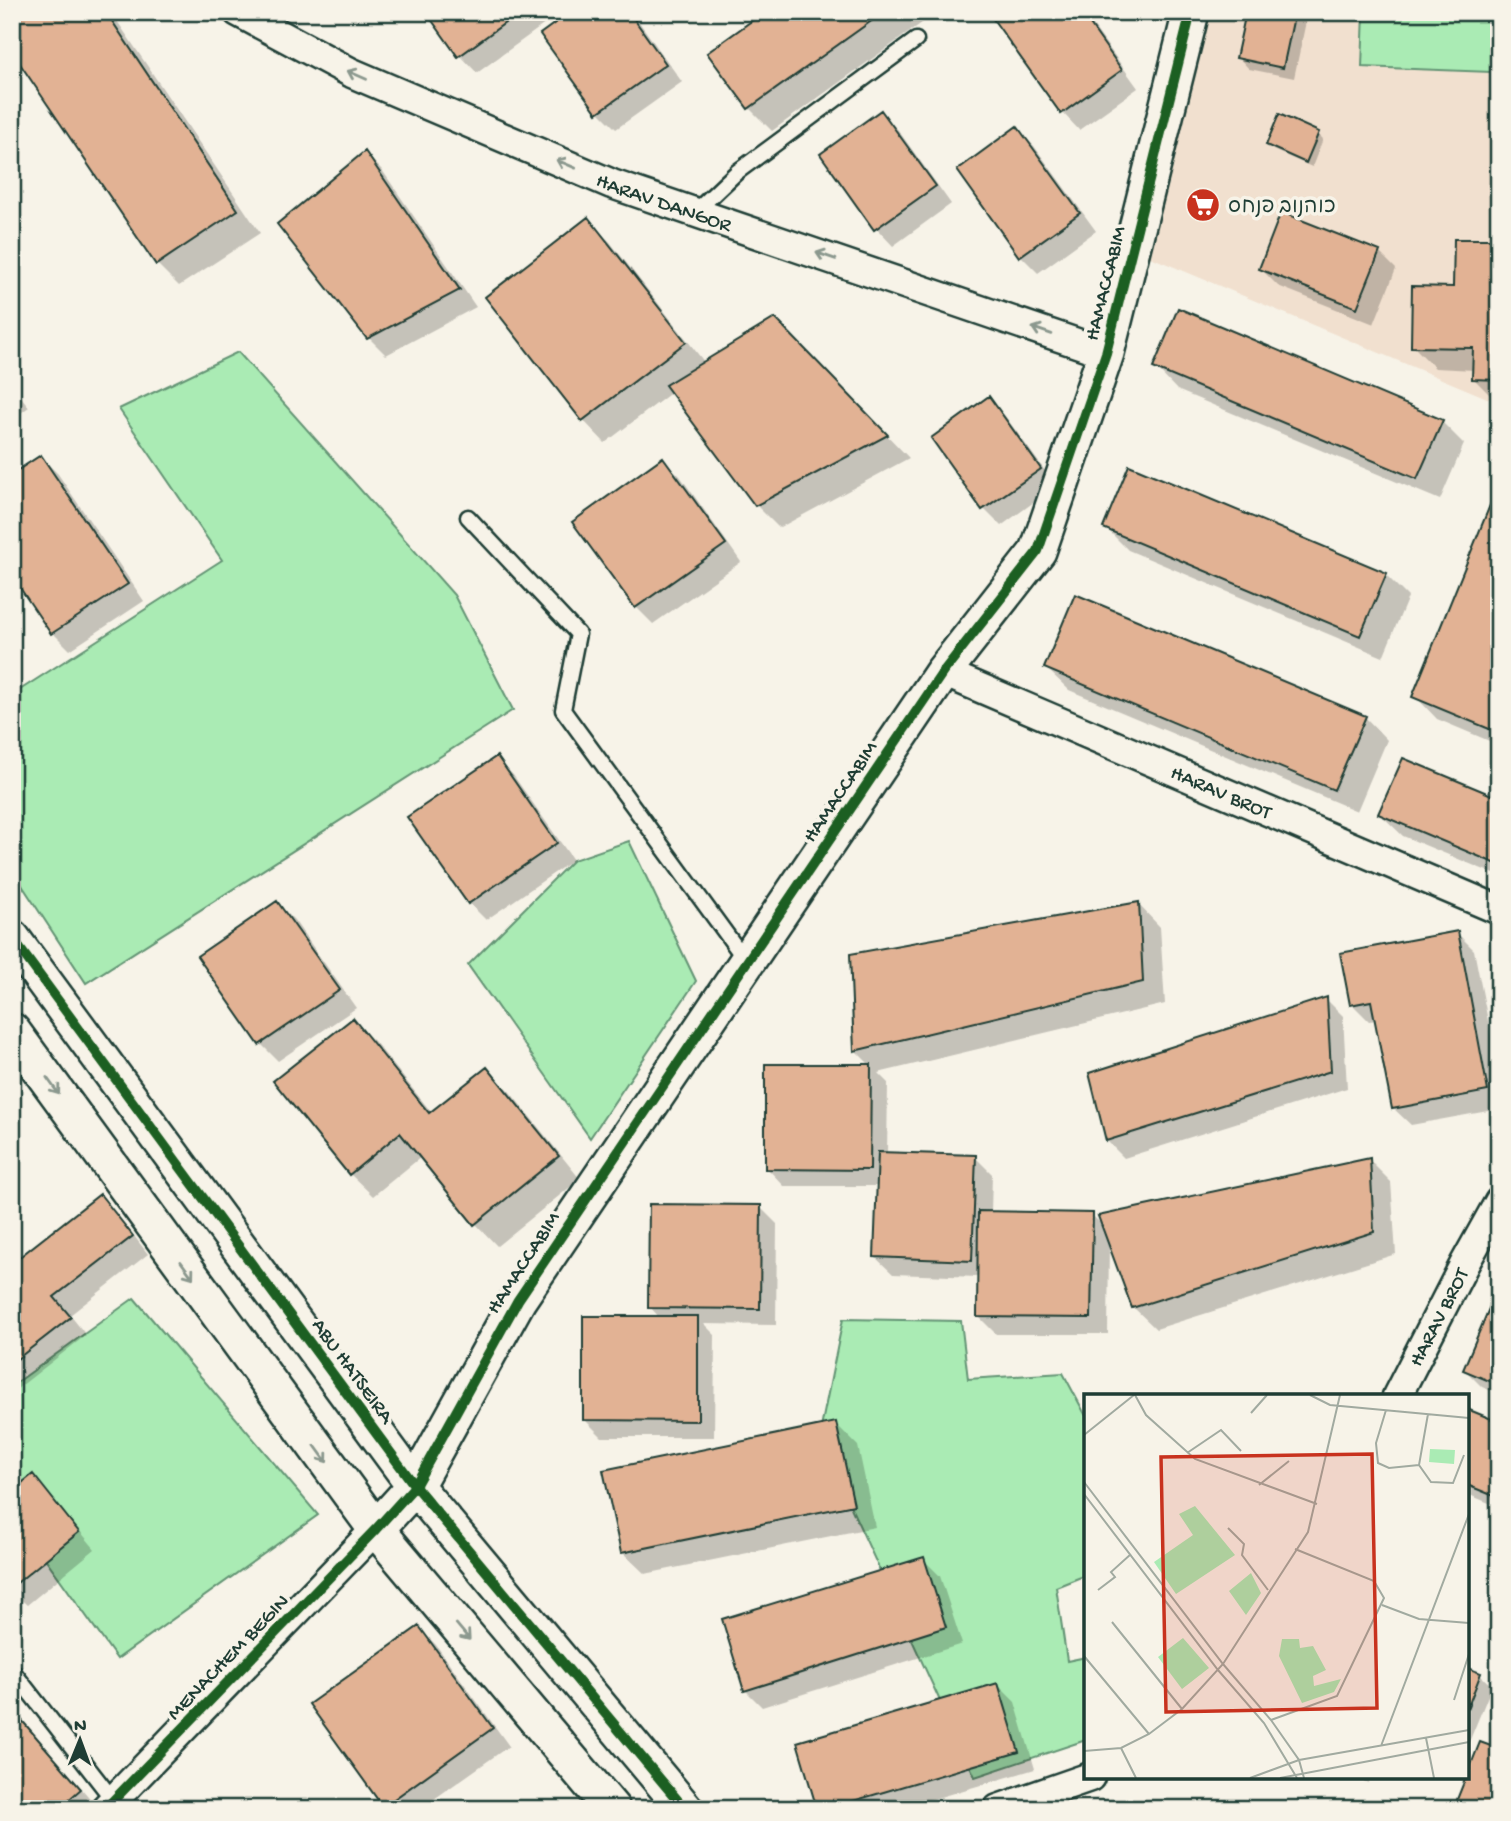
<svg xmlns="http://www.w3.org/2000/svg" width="1511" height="1821" viewBox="0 0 1511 1821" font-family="'Gochi Hand','Playpen Sans Hebrew',sans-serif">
<rect width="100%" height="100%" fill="#f7f3e8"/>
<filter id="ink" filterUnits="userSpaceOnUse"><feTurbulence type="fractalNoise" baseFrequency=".0143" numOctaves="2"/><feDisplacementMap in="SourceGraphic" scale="14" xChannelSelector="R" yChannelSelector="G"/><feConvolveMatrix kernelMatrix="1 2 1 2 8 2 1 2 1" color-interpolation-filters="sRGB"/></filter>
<g filter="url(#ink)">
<path fill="#f1e0cf" d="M 1208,12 L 1499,12 L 1499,403 L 1148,256 Z"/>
<path fill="#aaebb4" stroke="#649474" stroke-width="2" d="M 1364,12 L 1493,12 L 1491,72 L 1362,67 Z
M 238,352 L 454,595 L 513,710 L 86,983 L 12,870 L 12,695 L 222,560 L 119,409 Z
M 629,841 L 696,981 L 590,1138 L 468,965 L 573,860 Z
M 134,1298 L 318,1515 L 117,1659 L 12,1512 L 12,1386 Z
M 843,1319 L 961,1321 L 968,1379 L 1063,1373 L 1086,1416 L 1086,1575 L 1056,1587 L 1067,1661 L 1086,1657 L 1086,1740 L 975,1777 L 819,1438 Z"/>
<path fill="#0003" d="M 20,12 L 111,12 L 260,233 L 179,286 L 157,264 Z
M 429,12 L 549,12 L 553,18 L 477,73 L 460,55 Z
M 573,12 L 632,12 L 682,82 L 616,129 L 599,112 Z
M 767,12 L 937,12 L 772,131 L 749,108 L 710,53 Z
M 1005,12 L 1083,12 L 1138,88 L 1079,130 L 1062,112 Z
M 1248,12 L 1308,12 L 1294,78 L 1249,69 L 1238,57 Z
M 881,113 L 898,130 L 951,204 L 893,246 L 876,228 Z
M 1017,129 L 1034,146 L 1096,231 L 1038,273 L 1021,256 Z
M 1318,134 L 1323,139 L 1312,167 L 1273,150 L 1268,144 Z
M 365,153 L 382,170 L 476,307 L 386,355 L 369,338 L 280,224 Z
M 588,220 L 610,242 L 705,363 L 798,343 L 909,458 L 779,528 L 756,505 L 672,392 L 605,443 L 583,420 Z
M 1499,241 L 1499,401 L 1496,401 L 1473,378 L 1474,370 L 1435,368 L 1413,346 L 1455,289 Z
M 1379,252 L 1396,269 L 1374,324 L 1278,286 L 1261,269 Z
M 1155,367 L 1442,422 L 1464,444 L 1440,500 L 1177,390 Z
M 12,385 L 29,407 L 12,419 Z
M 988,398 L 1005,416 L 1056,486 L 1001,526 L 984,509 L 933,438 Z
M 41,457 L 58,474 L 144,601 L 70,650 L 53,633 L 12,573 Z
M 662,459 L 680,476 L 741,562 L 653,624 L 636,607 L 574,522 Z
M 1499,488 L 1499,745 L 1437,719 L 1415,696 Z
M 1105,527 L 1386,575 L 1408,597 L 1383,657 L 1128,550 Z
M 1046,668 L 1365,717 L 1387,740 L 1357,811 L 1069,690 Z
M 496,758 L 513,775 L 573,860 L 486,920 L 469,903 Z
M 1499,800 L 1499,876 L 1403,836 L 1380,814 Z
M 277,903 L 294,920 L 356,1008 L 278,1061 L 261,1044 L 199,957 Z
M 1138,904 L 1160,927 L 1165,1004 L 878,1073 L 888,1083 L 887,1154 L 975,1157 L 992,1174 L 991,1213 L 1092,1215 L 1104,1227 L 1369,1160 L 1391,1182 L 1396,1254 L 1156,1329 L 1133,1307 L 1109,1241 L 1108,1334 L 996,1334 L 978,1316 L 979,1277 L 893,1274 L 875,1257 L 878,1186 L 784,1186 L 767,1168 L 767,1066 L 871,1066 L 856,1051 L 852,956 Z
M 1457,933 L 1474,950 L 1499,1077 L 1499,1109 L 1411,1125 L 1393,1108 L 1376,1020 L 1369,1021 L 1352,1004 Z
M 1326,999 L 1343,1016 L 1347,1088 L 1124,1158 L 1107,1141 Z
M 353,1020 L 375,1042 L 432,1113 L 487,1069 L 510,1092 L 580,1179 L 497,1246 L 475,1223 L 421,1157 L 373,1196 L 350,1174 Z
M 100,1197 L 117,1214 L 148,1254 L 70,1315 L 86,1335 L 12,1393 L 12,1265 Z
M 760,1207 L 777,1224 L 776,1325 L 704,1324 L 715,1335 L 714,1437 L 602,1437 L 585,1420 L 660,1318 L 650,1307 Z
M 1499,1303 L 1499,1394 L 1482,1387 L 1465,1370 Z
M 1467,1411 L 1499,1424 L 1499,1507 L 1467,1494 Z
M 836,1424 L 858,1446 L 875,1527 L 645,1574 L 622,1552 Z
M 32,1477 L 49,1494 L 95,1549 L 27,1605 L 12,1591 L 12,1493 Z
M 923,1559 L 940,1576 L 962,1644 L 762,1707 L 745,1690 Z
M 419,1628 L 436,1645 L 509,1746 L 420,1809 L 388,1809 L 384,1805 Z
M 1467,1670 L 1480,1675 L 1492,1686 L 1467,1747 Z
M 998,1685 L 1015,1702 L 1035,1769 L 899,1809 L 819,1809 Z
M 1499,1705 L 1499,1722 L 1494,1717 Z
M 12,1707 L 99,1809 L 12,1809 Z
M 1353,1777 L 1370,1777 L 1368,1783 Z
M 239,1803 L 245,1809 L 231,1809 Z"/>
<path fill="#e2b294" stroke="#1f3d34" stroke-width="2" d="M 17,12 L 106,12 L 238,210 L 156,265 L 12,52 L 12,15 Z
M 426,12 L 520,12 L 458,57 Z
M 570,12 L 629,12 L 666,64 L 597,113 L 540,34 Z
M 764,12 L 884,12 L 748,109 L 707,53 Z
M 1002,12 L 1081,12 L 1122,70 L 1061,114 L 993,19 Z
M 1246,12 L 1295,12 L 1283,68 L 1236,58 Z
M 881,110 L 936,186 L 874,230 L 820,154 Z
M 1279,114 L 1319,132 L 1306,163 L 1266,145 Z
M 1017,126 L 1080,213 L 1019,257 L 957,170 Z
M 365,151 L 460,290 L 367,339 L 277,224 Z
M 1281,212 L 1380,251 L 1357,308 L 1259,269 Z
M 588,217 L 686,342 L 582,421 L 485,297 Z
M 1454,239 L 1499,239 L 1499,380 L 1472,379 L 1473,348 L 1411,347 L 1412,286 L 1453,287 Z
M 1178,308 L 1443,420 L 1417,479 L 1153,368 Z
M 775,318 L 888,435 L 755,506 L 665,385 Z
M 989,396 L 1041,469 L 982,510 L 931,438 Z
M 41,455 L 128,584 L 51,634 L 12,576 L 12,474 Z
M 663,457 L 726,544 L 635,608 L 572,522 Z
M 1129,465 L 1387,573 L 1360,636 L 1103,528 Z
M 1499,483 L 1499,601 L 1494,611 L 1499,613 L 1499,733 L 1412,697 Z
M 1075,594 L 1366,716 L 1334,790 L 1044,668 Z
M 497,756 L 557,843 L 468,904 L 407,817 Z
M 1403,758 L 1499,798 L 1499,865 L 1378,814 Z
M 277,901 L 340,990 L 259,1045 L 197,956 Z
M 1139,902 L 1143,982 L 854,1051 L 850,954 Z
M 1458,931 L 1488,1091 L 1392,1109 L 1371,1001 L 1350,1005 L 1340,953 Z
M 1327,997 L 1331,1071 L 1106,1141 L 1089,1073 Z
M 353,1018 L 429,1113 L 487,1067 L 559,1156 L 474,1225 L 400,1133 L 349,1175 L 273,1081 Z
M 765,1064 L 871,1064 L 870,1170 L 765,1169 Z
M 878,1152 L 976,1155 L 972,1261 L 874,1257 Z
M 1370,1158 L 1374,1232 L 1132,1308 L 1098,1216 Z
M 100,1194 L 133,1236 L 54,1297 L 71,1317 L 12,1363 L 12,1263 Z
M 649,1204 L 761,1205 L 760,1309 L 648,1308 Z
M 978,1211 L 1093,1213 L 1091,1318 L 977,1317 Z
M 1493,1299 L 1499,1301 L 1499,1385 L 1463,1370 Z
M 583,1316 L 698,1316 L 698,1421 L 583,1420 Z
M 1467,1409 L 1499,1422 L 1499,1498 L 1467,1485 Z
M 836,1422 L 854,1505 L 621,1553 L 603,1470 Z
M 33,1474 L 79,1532 L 12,1587 L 12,1491 Z
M 924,1557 L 946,1627 L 744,1691 L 722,1619 Z
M 419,1626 L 493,1728 L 383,1807 L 309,1704 Z
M 1467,1668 L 1481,1673 L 1467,1709 Z
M 998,1683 L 1019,1752 L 826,1809 L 817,1809 L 797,1742 Z
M 12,1709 L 81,1789 L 58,1809 L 12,1809 Z
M 1480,1742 L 1499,1749 L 1499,1809 L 1472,1809 L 1456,1802 Z"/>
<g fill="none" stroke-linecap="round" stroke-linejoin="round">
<g stroke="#1f3d34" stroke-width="19">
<path id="service" d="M 696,211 L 737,172 L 916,40
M 468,517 L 578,634 L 563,710 L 746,961
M 12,1670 L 114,1801"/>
</g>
<g stroke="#1f3d34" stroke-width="33">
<g id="minor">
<path id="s1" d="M 238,12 L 352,73 L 612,184 L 1106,353"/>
<path id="s2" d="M 943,672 L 1499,910"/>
<path id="s3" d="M 1397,1396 L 1465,1263 L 1499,1202"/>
<path d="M 105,1809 L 376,1529"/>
<path d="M 998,1809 L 1090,1777"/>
</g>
</g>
<g stroke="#1f3d34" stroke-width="40">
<path id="tertiary" d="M 12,938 L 415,1486 L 685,1809
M 12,1031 L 376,1529 L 612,1809
M 376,1529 L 415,1486 L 518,1300 L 943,672 L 1038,551 L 1106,353 L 1191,12"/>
</g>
<use href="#service" stroke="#f7f3e8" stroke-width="14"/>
<use href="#minor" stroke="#f7f3e8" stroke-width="28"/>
<use href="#tertiary" stroke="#f7f3e8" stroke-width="35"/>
<g stroke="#f7f3e8" stroke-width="15">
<path id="cycleway" d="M 12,938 L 415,1486 L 685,1809
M 105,1809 L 376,1529 L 415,1486 L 518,1300 L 943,672 L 1038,551 L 1106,353 L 1191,12"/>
</g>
<use href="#cycleway" stroke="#1b5e20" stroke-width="10"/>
</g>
<defs><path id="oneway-shaft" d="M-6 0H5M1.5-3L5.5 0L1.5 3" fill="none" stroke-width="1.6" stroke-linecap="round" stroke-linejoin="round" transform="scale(1.75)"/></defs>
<g stroke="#8b988e">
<use href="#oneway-shaft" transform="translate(357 75) rotate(-156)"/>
<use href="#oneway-shaft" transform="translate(566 164) rotate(-157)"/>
<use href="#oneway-shaft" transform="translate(826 256) rotate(-161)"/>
<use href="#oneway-shaft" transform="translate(1042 331) rotate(-161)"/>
<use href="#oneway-shaft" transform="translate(53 1086) rotate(54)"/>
<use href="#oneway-shaft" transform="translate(187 1270) rotate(54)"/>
<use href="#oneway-shaft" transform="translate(321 1454) rotate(54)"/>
<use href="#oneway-shaft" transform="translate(463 1632) rotate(50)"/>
</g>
</g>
<defs>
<g id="supermarket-disc" transform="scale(1.75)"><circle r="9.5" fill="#c8321e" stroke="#f7f3e8"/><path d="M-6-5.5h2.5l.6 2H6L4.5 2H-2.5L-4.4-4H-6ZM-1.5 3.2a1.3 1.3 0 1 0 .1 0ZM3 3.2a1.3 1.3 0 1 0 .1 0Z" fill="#fff"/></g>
</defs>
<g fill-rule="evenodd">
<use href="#supermarket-disc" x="1203" y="205"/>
</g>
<g text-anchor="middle" stroke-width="7" stroke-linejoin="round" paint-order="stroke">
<g font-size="21" fill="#1f3d34" stroke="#f7f3e8">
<text dy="7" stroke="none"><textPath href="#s1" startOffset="467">HARAV DANGOR</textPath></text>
<text transform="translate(1104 283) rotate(-76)" y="7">HAMACCABIM</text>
<text transform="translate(839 791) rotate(-56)" y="7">HAMACCABIM</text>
<text dy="7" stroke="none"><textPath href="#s2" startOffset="303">HARAV BROT</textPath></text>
<text transform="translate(522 1262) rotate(-57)" y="7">HAMACCABIM</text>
<text dy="7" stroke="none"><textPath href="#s3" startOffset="89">HARAV BROT</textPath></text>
<text transform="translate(354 1370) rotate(54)" y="7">ABU HATSEIRA</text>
<text transform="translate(227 1656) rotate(-46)" y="7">MENACHEM BEGIN</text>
</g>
<g font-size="21" fill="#1f3d34" stroke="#f7f3e8" text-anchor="start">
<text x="1228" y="212">כוהנוב פנחס</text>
</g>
</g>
<g transform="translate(1084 1394)">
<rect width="385" height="385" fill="#f7f3e8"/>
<path d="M 346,55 L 371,56 L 370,70 L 345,68 ZM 111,112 L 151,161 L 92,200 L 70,168 L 109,141 L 95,120 ZM 167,179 L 177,199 L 162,221 L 145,197 ZM 99,244 L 125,274 L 98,295 L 74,263 ZM 198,245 L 215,245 L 216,254 L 229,252 L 242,276 L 229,282 L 230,292 L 257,285 L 250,298 L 218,309 L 195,262 Z" fill="#aaebb4"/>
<path fill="none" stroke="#a1aaa0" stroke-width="2" d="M 51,1 L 62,21 L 111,65 L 233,110M 226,1 L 246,11 L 385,24M 302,16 L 292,49 L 294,69 L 305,74 L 335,71M 167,19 L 183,1M 344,20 L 335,71 L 347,88 L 369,89 L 380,61M 0,41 L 50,1M 103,59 L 137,36 L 157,57M 0,88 L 139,270 L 187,326 L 215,366 L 220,384M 175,91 L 205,67M 0,100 L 134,276 L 180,329 L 213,384M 144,134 L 160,150 L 158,161 L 184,196M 14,196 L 31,183 L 27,178 L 47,160M 298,211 L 335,225 L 385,229M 28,228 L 98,315M 0,262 L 65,340M 370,306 L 385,260M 187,326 L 253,302 L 300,204 L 290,187 L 211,155M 342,344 L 350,384M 297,352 L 385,120M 37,354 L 52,384M 0,357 L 37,354 L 65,340 L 98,315 L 139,270 L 224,138 L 256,1M 166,384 L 215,366 L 385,336M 196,384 L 385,348"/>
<path fill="#c8321e" fill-opacity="0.15" stroke="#c8321e" stroke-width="3.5" d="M 288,60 L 293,314 L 82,318 L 77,63 Z"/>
<rect width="385" height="385" fill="none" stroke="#1f3d34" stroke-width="3.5"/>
</g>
<rect width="1511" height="1821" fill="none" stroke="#f7f3e8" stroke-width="42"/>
<rect x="21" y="21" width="1469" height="1779" fill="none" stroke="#1f3d34" stroke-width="2.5" filter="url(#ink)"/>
<g transform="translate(80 1740) rotate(1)" stroke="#f7f3e8" stroke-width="5" paint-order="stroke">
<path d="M0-5L12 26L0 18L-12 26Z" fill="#1f3d34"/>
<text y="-10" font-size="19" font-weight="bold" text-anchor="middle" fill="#1f3d34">N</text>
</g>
</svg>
